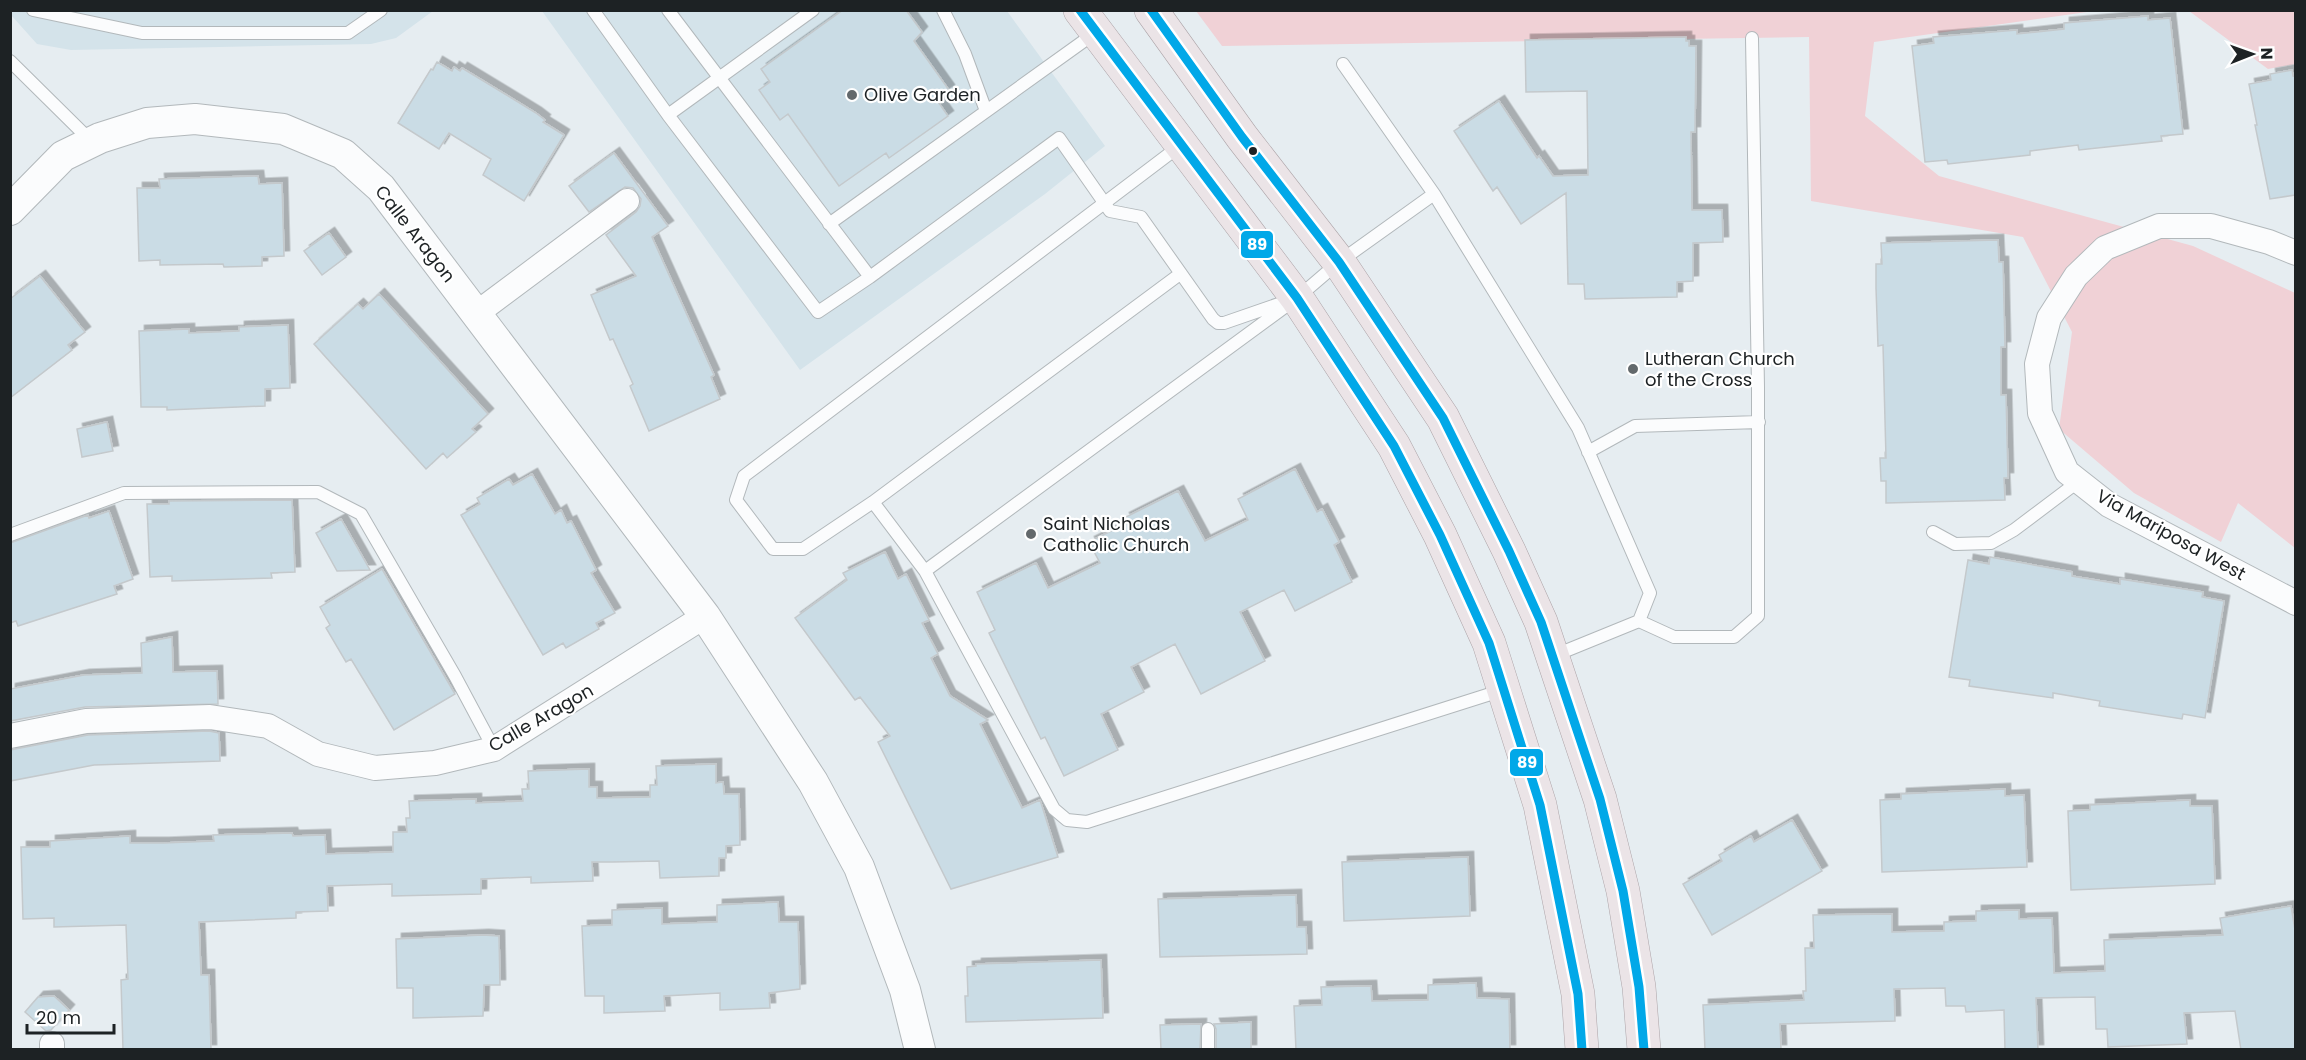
<svg xmlns="http://www.w3.org/2000/svg" width="2306" height="1060" viewBox="0 0 2306 1060" font-family="Poppins,sans-serif">
<defs>
<filter id="shadow"><feDropShadow dx="5.5" dy="-5.5" stdDeviation="0" flood-color="#0004"/></filter>
</defs>
<rect width="100%" height="100%" fill="#e6edf1"/>
<path fill="#d4e3ea" d="M 11,10 L 433,11 L 396,38 L 371,44 L 71,50 L 37,44 L 11,15 Z
M 542,11 L 1007,11 L 1105,146 L 1045,194 L 800,370 Z"/>
<path fill="#f0d1d6" d="M 1196,11 L 2094,11 L 1874,42 L 1865,116 L 1939,176 L 2193,246 L 2295,293 L 2295,548 L 2238,503 L 2221,542 L 2134,493 L 2059,429 L 2072,332 L 2023,237 L 1811,201 L 1809,37 L 1222,46 Z
M 2189,11 L 2295,11 L 2295,64 L 2268,69 Z"/>
<path fill="#cadce5" stroke="#c4c9cc" stroke-width="1.5" filter="url(#shadow)" d="M 843,10 L 906,10 L 922,32 L 914,41 L 949,90 L 936,99 L 948,116 L 889,158 L 886,153 L 839,186 L 788,114 L 780,120 L 759,90 L 770,82 L 761,69 Z
M 2148,16 L 2148,20 L 2170,18 L 2183,134 L 2161,136 L 2162,141 L 2079,150 L 2078,145 L 2030,151 L 2030,155 L 1948,164 L 1947,160 L 1925,162 L 1912,46 L 1934,43 L 1933,37 L 2017,30 L 2017,34 L 2064,29 L 2064,23 Z
M 1686,37 L 1686,41 L 1689,41 L 1689,46 L 1696,46 L 1695,132 L 1691,132 L 1692,210 L 1722,210 L 1723,242 L 1693,243 L 1693,281 L 1677,282 L 1677,297 L 1585,299 L 1584,284 L 1568,284 L 1566,193 L 1521,224 L 1497,187 L 1493,191 L 1454,131 L 1499,101 L 1537,158 L 1539,156 L 1553,176 L 1588,175 L 1587,91 L 1526,92 L 1525,40 Z
M 437,62 L 452,71 L 454,67 L 460,71 L 462,68 L 536,113 L 545,120 L 543,122 L 564,135 L 524,201 L 483,175 L 491,159 L 449,133 L 439,149 L 398,123 L 431,69 L 433,70 Z
M 2292,70 L 2293,76 L 2295,75 L 2295,195 L 2270,199 L 2255,125 L 2257,125 L 2249,84 L 2271,80 L 2270,74 Z
M 614,153 L 668,226 L 652,237 L 714,375 L 711,377 L 720,399 L 649,431 L 630,386 L 633,384 L 613,339 L 610,340 L 591,295 L 636,276 L 606,235 L 636,212 L 640,206 L 641,199 L 633,188 L 625,187 L 589,212 L 569,186 Z
M 258,176 L 259,184 L 282,183 L 284,256 L 262,257 L 262,266 L 224,267 L 223,264 L 160,265 L 160,260 L 139,261 L 137,188 L 160,188 L 159,179 Z
M 329,233 L 346,257 L 322,275 L 304,251 Z
M 1998,240 L 1999,262 L 2003,262 L 2005,347 L 2001,347 L 2001,395 L 2006,395 L 2008,478 L 2004,478 L 2005,500 L 1886,503 L 1886,481 L 1881,481 L 1880,458 L 1886,458 L 1883,345 L 1878,346 L 1876,288 L 1876,264 L 1882,264 L 1881,243 Z
M 40,276 L 85,332 L 68,345 L 72,350 L 10,398 L 10,299 Z
M 379,294 L 488,414 L 472,429 L 476,432 L 447,458 L 443,453 L 426,469 L 314,344 L 358,304 L 363,309 Z
M 288,325 L 290,388 L 265,389 L 265,406 L 167,410 L 167,407 L 141,407 L 139,331 L 189,329 L 189,333 L 239,331 L 239,327 Z
M 107,422 L 113,451 L 82,457 L 77,429 Z
M 1295,469 L 1317,512 L 1322,509 L 1339,542 L 1334,545 L 1352,582 L 1295,611 L 1284,590 L 1240,612 L 1265,661 L 1201,694 L 1175,644 L 1131,667 L 1144,692 L 1101,714 L 1118,750 L 1064,776 L 1045,737 L 1041,739 L 989,633 L 995,630 L 977,592 L 1036,563 L 1048,588 L 1100,563 L 1089,542 L 1127,523 L 1124,518 L 1178,491 L 1205,541 L 1248,520 L 1238,499 Z
M 532,474 L 555,514 L 561,510 L 567,523 L 571,521 L 596,570 L 591,573 L 615,613 L 596,623 L 599,629 L 566,648 L 563,643 L 543,655 L 461,515 L 480,504 L 477,498 L 509,479 L 513,485 Z
M 292,500 L 295,572 L 271,573 L 272,578 L 172,581 L 172,576 L 150,577 L 147,504 L 169,504 L 169,501 Z
M 109,511 L 133,579 L 114,586 L 117,594 L 18,626 L 16,621 L 10,623 L 10,543 L 88,515 L 89,518 Z
M 341,519 L 370,570 L 337,571 L 316,533 Z
M 885,552 L 898,579 L 906,574 L 929,620 L 922,623 L 938,654 L 931,658 L 950,696 L 988,720 L 980,724 L 1022,808 L 1040,800 L 1041,803 L 1058,857 L 951,889 L 878,742 L 890,736 L 860,697 L 855,700 L 795,618 L 847,580 L 843,573 Z
M 1990,557 L 2072,572 L 2072,576 L 2120,584 L 2120,579 L 2203,592 L 2202,597 L 2224,601 L 2205,718 L 2183,714 L 2182,719 L 2099,706 L 2100,701 L 2053,693 L 2053,698 L 1969,686 L 1970,680 L 1949,677 L 1968,560 L 1989,564 Z
M 382,569 L 455,694 L 394,730 L 351,659 L 346,662 L 326,628 L 330,625 L 320,607 Z
M 172,637 L 173,672 L 217,671 L 218,704 L 85,707 L 10,721 L 10,689 L 84,675 L 142,673 L 141,643 Z
M 209,731 L 219,733 L 220,761 L 94,765 L 10,781 L 10,750 L 88,735 Z
M 716,764 L 716,783 L 723,782 L 724,794 L 739,794 L 740,845 L 726,846 L 726,858 L 719,858 L 719,876 L 660,878 L 659,861 L 613,862 L 592,862 L 593,881 L 531,883 L 531,877 L 481,879 L 481,894 L 392,896 L 392,884 L 327,886 L 328,911 L 296,912 L 296,918 L 199,922 L 201,975 L 209,975 L 211,1050 L 123,1050 L 121,980 L 128,979 L 126,925 L 54,927 L 54,918 L 23,919 L 21,847 L 50,847 L 50,841 L 130,836 L 130,843 L 163,843 L 214,841 L 213,835 L 292,833 L 293,836 L 325,835 L 326,854 L 393,852 L 393,832 L 407,832 L 406,818 L 410,818 L 409,801 L 476,799 L 476,803 L 523,801 L 522,789 L 529,789 L 528,771 L 589,769 L 589,787 L 597,787 L 597,798 L 650,797 L 650,785 L 657,785 L 656,766 Z
M 2005,789 L 2005,796 L 2024,795 L 2027,867 L 1882,872 L 1880,800 L 1901,799 L 1901,794 Z
M 2190,800 L 2190,806 L 2212,806 L 2215,884 L 2071,890 L 2068,811 L 2090,810 L 2090,805 Z
M 1792,820 L 1822,871 L 1712,935 L 1683,884 L 1722,861 L 1719,855 L 1751,836 L 1754,842 Z
M 1468,857 L 1470,916 L 1344,921 L 1342,862 Z
M 1296,895 L 1297,927 L 1306,927 L 1307,954 L 1160,957 L 1158,899 Z
M 778,902 L 779,922 L 798,922 L 800,989 L 769,993 L 770,1008 L 720,1010 L 720,993 L 664,996 L 665,1011 L 604,1013 L 604,996 L 585,996 L 582,926 L 612,925 L 612,910 L 662,908 L 662,924 L 717,922 L 717,905 Z
M 2291,906 L 2295,930 L 2295,1050 L 2241,1050 L 2235,1011 L 2184,1013 L 2187,1044 L 2108,1047 L 2107,1029 L 2096,1029 L 2095,997 L 2036,998 L 2038,1050 L 2005,1050 L 2004,1010 L 1966,1012 L 1965,1006 L 1946,1006 L 1945,988 L 1894,989 L 1895,1021 L 1780,1024 L 1781,1050 L 1705,1050 L 1703,1005 L 1804,1000 L 1803,991 L 1806,991 L 1805,948 L 1814,948 L 1813,915 L 1892,914 L 1892,932 L 1944,931 L 1944,922 L 1976,921 L 1976,911 L 2019,910 L 2019,919 L 2052,918 L 2054,973 L 2105,971 L 2104,940 L 2223,935 L 2220,918 Z
M 483,935 L 499,936 L 500,985 L 484,985 L 483,1016 L 413,1018 L 413,988 L 397,988 L 396,939 Z
M 1101,960 L 1103,1018 L 966,1022 L 965,996 L 968,996 L 967,967 L 976,966 L 976,964 Z
M 1476,983 L 1477,998 L 1509,999 L 1510,1050 L 1296,1050 L 1294,1006 L 1322,1005 L 1321,987 L 1371,986 L 1372,1001 L 1428,1000 L 1428,985 Z
M 54,996 L 69,1010 L 51,1030 L 46,1031 L 25,1012 L 38,997 Z
M 1251,1022 L 1251,1050 L 1216,1050 L 1216,1029 L 1214,1024 Z
M 1201,1024 L 1200,1050 L 1161,1050 L 1160,1025 Z"/>
<g fill="none" stroke-linecap="round" stroke-linejoin="round">
<g stroke="#b2b8bb" stroke-width="14">
<path id="service" d="M 33,10 L 142,33 L 348,33 L 381,10
M 593,10 L 668,115 L 818,312 L 870,277
M 668,10 L 870,277 L 1059,138 L 1110,211 L 1141,217 L 1213,319 L 1218,323 L 1224,323 L 1296,298
M 943,10 L 965,54 L 986,111
M 10,61 L 91,141
M 1343,64 L 1434,194 L 1578,428 L 1650,593 L 1639,621
M 668,115 L 813,10
M 829,224 L 1095,33
M 1180,274 L 873,502 L 803,549 L 773,549 L 736,500 L 744,476 L 1181,145
M 1588,452 L 1635,426 L 1759,422
M 873,502 L 925,571 L 1054,809 L 1067,820 L 1087,822 L 1503,690
M 1933,532 L 1955,544 L 1991,543 L 2014,530 L 2079,481
M 10,535 L 124,493 L 318,492 L 361,514 L 455,676 L 494,749
M 925,571 L 1297,298 L 1339,262 L 1434,194
M 1553,656 L 1639,621 L 1674,637 L 1734,637 L 1758,616 L 1758,387 L 1752,38
M 1208,1029 L 1208,1050"/>
</g>
<g stroke="#b2b8bb" stroke-width="26">
<path id="minor" d="M 2296,253 L 2269,242 L 2211,226 L 2159,226 L 2105,248 L 2076,276 L 2049,318 L 2037,364 L 2040,413 L 2067,472 L 2109,505 L 2296,603
M 477,313 L 627,201
M 10,736 L 86,721 L 210,717 L 268,726 L 318,754 L 375,768 L 435,763 L 494,749 L 705,616
M 52,1044 L 52,1050"/>
</g>
<g stroke="#b2b8bb" stroke-width="32">
<path id="tertiary" d="M 10,210 L 63,156 L 100,138 L 147,123 L 195,119 L 283,129 L 343,154 L 381,188 L 705,616 L 813,782 L 859,867 L 905,990 L 920,1050"/>
</g>
<g stroke="#aca3a7" stroke-width="34">
<path id="primary" d="M 1080,10 L 1297,298 L 1394,446 L 1440,535 L 1489,643 L 1540,805 L 1578,994 L 1582,1050
M 1151,10 L 1242,137 L 1339,262 L 1443,418 L 1509,551 L 1541,622 L 1600,799 L 1623,891 L 1639,987 L 1644,1050"/>
</g>
<use href="#service" stroke="#fbfcfd" stroke-width="12"/>
<use href="#minor" stroke="#fbfcfd" stroke-width="24"/>
<use href="#tertiary" stroke="#fbfcfd" stroke-width="30"/>
<use href="#primary" stroke="#ebe4e7" stroke-width="33"/>
<g stroke="#fff" stroke-width="14">
<path id="bus-1" d="M 1080,10 L 1297,298 L 1394,446 L 1440,535 L 1489,643 L 1540,805 L 1578,994 L 1582,1050
M 1151,10 L 1242,137 L 1339,262 L 1443,418 L 1509,551 L 1541,622 L 1600,799 L 1623,891 L 1639,987 L 1644,1050"/>
</g>
<use href="#bus-1" stroke="#01a8e8" stroke-width="9"/>
</g>
<g fill="#63696c" stroke="#fff" stroke-width="2">
<circle cx="852" cy="95" r="6"/>
<circle cx="1633" cy="369" r="6"/>
<circle cx="1031" cy="534" r="6"/>
</g>
<circle fill="#1d2224" stroke="#fff" stroke-width="2" cx="1253" cy="151" r="5"/>
<g text-anchor="middle" stroke-width="4.5" stroke-linejoin="round" paint-order="stroke">
<g font-size="18" fill="#1d2224" stroke="#fff" text-anchor="start">
<text x="864" y="101">Olive Garden</text>
<text x="1645" y="365">Lutheran Church<tspan x="1645" dy="21">of the Cross</tspan></text>
<text x="1043" y="530">Saint Nicholas<tspan x="1043" dy="21">Catholic Church</tspan></text>
</g>
<g font-size="18" fill="#1d2224" stroke="#fff">
<text transform="translate(415 234) rotate(52)" y="6">Calle Aragon</text>
<text transform="translate(2171 535) rotate(29)" y="6">Via Mariposa West</text>
<text transform="translate(541 718) rotate(-30)" y="6">Calle Aragon</text>
</g>
</g>
<g stroke="#fff" stroke-width="2">
<rect x="1240" y="230" width="34" height="29" rx="6" fill="#01a8e8"/>
<rect x="1509" y="748" width="35" height="29" rx="6" fill="#01a8e8"/>
</g>
<g font-size="16" text-anchor="middle" font-weight="bold" fill="#fff">
<text x="1257" y="250">89</text>
<text x="1527" y="768">89</text>
</g>
<rect width="2306" height="1060" fill="none" stroke="#1d2224" stroke-width="24"/>
<g transform="translate(2252 54) rotate(89)" stroke="#ffffff" stroke-width="4.5" paint-order="stroke">
<path d="M0-4.5L10 22L0 15L-10 22Z" fill="#1d2224"/>
<text y="-9" font-size="16" font-weight="bold" text-anchor="middle" fill="#1d2224">N</text>
</g>
<path d="M27 1024v9h87v-9" fill="none" stroke="#1d2224" stroke-width="3"/>
<text x="36" y="1024" font-size="18" fill="#1d2224" stroke="#ffffff" stroke-width="4.5" paint-order="stroke">20 m</text>
</svg>
